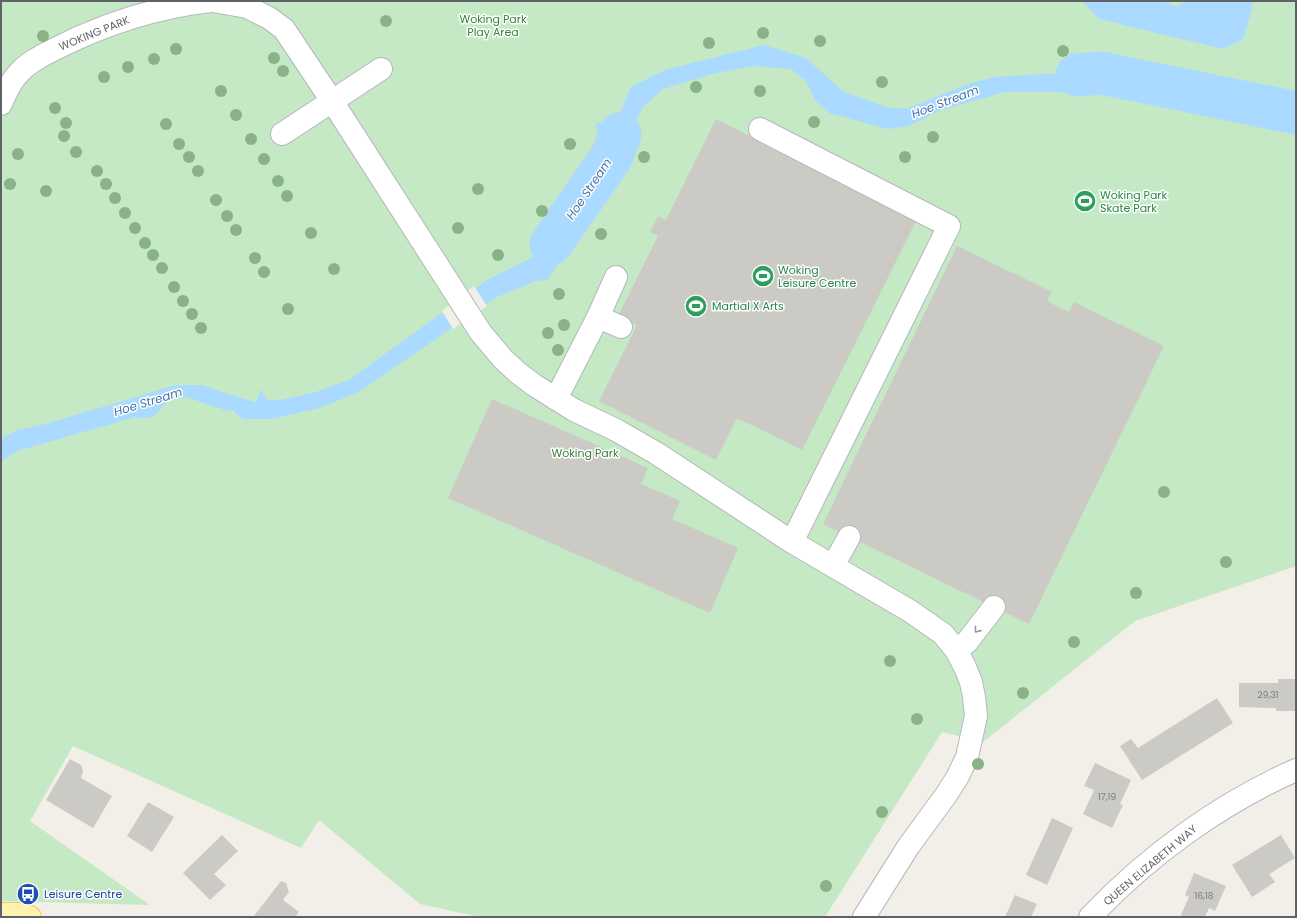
<svg xmlns="http://www.w3.org/2000/svg" width="1297" height="918" viewBox="0 0 1297 918" font-family="Poppins,sans-serif">
<rect width="100%" height="100%" fill="#f1efe8"/>
<path fill="#c5e8c5" d="M 1,1 L 1296,1 L 1296,566 L 1135,621 L 983,742 L 942,732 L 825,917 L 480,917 L 420,904 L 319,820 L 301,848 L 73,746 L 30,821 L 150,905 L 1,901 Z"/>
<path fill="#aadaff" d="M 1082,1 L 1161,1 L 1177,7 L 1187,1 L 1251,1 L 1252,9 L 1243,39 L 1223,49 L 1099,19 Z
M 764,45 L 806,58 L 844,92 L 889,108 L 909,108 L 968,84 L 995,77 L 1125,69 L 1138,72 L 1130,92 L 1005,92 L 941,110 L 909,126 L 888,129 L 829,113 L 815,100 L 806,81 L 791,69 L 754,66 L 715,73 L 663,89 L 643,107 L 627,139 L 626,151 L 617,169 L 601,191 L 581,181 L 600,164 L 612,131 L 631,87 L 665,70 Z
M 1151,74 L 1278,104 L 1296,106 L 1296,125 L 1142,92 Z
M 571,189 L 592,198 L 573,217 L 563,257 L 547,280 L 536,281 L 497,297 L 357,393 L 319,408 L 272,419 L 243,419 L 232,410 L 228,411 L 186,397 L 167,401 C 156,415 154,421 135,417 L 17,451 L 2,461 L 1,464 L 1,439 L 17,430 L 46,424 L 176,385 L 202,385 L 230,395 L 256,402 L 261,389 L 267,400 L 281,400 L 316,392 L 349,380 L 487,280 L 537,255 L 541,238 L 556,207 Z"/>
<path fill="#f1efe8" d="M 474,286 L 487,306 L 453,329 L 442,311 Z"/>
<g fill="none" stroke-linecap="round" stroke-linejoin="round">
<path stroke="#aadaff" stroke-width="7" d="M 599,126 L 619,135"/>
<path stroke="#aadaff" stroke-width="43" d="M 1077,75 L 1101,73 L 1296,113
M 551,244 L 612,156 L 620,134"/>
</g>
<path fill="#cccac5" d="M 716,119 L 917,219 L 802,450 L 737,418 L 716,460 L 599,401 L 637,325 L 618,316 L 658,236 L 650,232 L 658,216 L 666,220 Z
M 957,246 L 1052,292 L 1047,301 L 1069,312 L 1074,302 L 1164,346 L 1029,624 L 823,524 Z
M 492,399 L 648,468 L 641,484 L 680,501 L 672,519 L 738,548 L 710,613 L 448,498 Z
M 1278,679 L 1296,679 L 1296,711 L 1276,711 L 1276,708 L 1239,707 L 1239,683 L 1278,683 Z
M 1217,698 L 1233,723 L 1142,780 L 1120,746 L 1131,739 L 1138,748 Z
M 70,759 L 81,765 L 83,771 L 81,778 L 112,796 L 93,828 L 46,800 Z
M 1095,763 L 1131,780 L 1120,804 L 1123,805 L 1112,828 L 1083,814 L 1094,790 L 1084,786 Z
M 148,802 L 174,817 L 152,852 L 127,836 Z
M 1052,818 L 1073,828 L 1047,885 L 1026,875 Z
M 222,835 L 238,851 L 214,874 L 226,885 L 210,900 L 183,873 Z
M 1281,835 L 1295,858 L 1269,874 L 1275,882 L 1252,897 L 1232,865 Z
M 1194,873 L 1226,886 L 1215,911 L 1209,908 L 1205,917 L 1180,917 L 1189,897 L 1185,895 Z
M 281,881 L 286,883 L 289,892 L 283,900 L 299,912 L 295,917 L 255,917 L 254,916 Z
M 1015,895 L 1037,904 L 1031,917 L 1005,917 Z"/>
<g fill="none" stroke-linecap="round" stroke-linejoin="round">
<g stroke="#b5b8bc" stroke-width="24">
<path id="minor" d="M 213,1 L 247,7 L 269,18 L 284,29 L 332,101 L 481,333 L 503,359 L 517,372 L 534,385 L 574,410 L 616,430 L 656,453 L 792,542 L 910,611 L 943,634 L 956,650 L 965,667 L 971,682 L 974,697 L 976,716 L 967,757 L 957,778 L 946,795 L 908,847 L 864,917
M 1,104 C 5,94 10,83 17,75 C 27,63 41,56 55,49 C 102,25 157,7 211,1
M 760,129 L 949,226 L 792,542
M 282,134 L 381,69
M 598,317 L 621,327
M 556,399 L 598,317 L 616,277
M 833,566 L 849,537
M 956,650 L 967,642 L 994,607
M 1090,917 C 1148,856 1219,804 1296,770"/>
</g>
<g stroke="#f2c960" stroke-width="24">
<path id="major" d="M 1,914 L 23,914 L 30,917"/>
</g>
<use href="#minor" stroke="#fff" stroke-width="22"/>
<use href="#major" stroke="#fff2af" stroke-width="22"/>
</g>
<g fill="#89b387">
<circle cx="386" cy="21" r="6"/>
<circle cx="763" cy="33" r="6"/>
<circle cx="43" cy="36" r="6"/>
<circle cx="820" cy="41" r="6"/>
<circle cx="709" cy="43" r="6"/>
<circle cx="176" cy="49" r="6"/>
<circle cx="1063" cy="51" r="6"/>
<circle cx="274" cy="58" r="6"/>
<circle cx="154" cy="59" r="6"/>
<circle cx="128" cy="67" r="6"/>
<circle cx="283" cy="71" r="6"/>
<circle cx="104" cy="77" r="6"/>
<circle cx="882" cy="82" r="6"/>
<circle cx="696" cy="87" r="6"/>
<circle cx="221" cy="91" r="6"/>
<circle cx="760" cy="91" r="6"/>
<circle cx="55" cy="108" r="6"/>
<circle cx="236" cy="115" r="6"/>
<circle cx="814" cy="122" r="6"/>
<circle cx="66" cy="123" r="6"/>
<circle cx="166" cy="124" r="6"/>
<circle cx="64" cy="136" r="6"/>
<circle cx="933" cy="137" r="6"/>
<circle cx="251" cy="139" r="6"/>
<circle cx="179" cy="144" r="6"/>
<circle cx="570" cy="144" r="6"/>
<circle cx="76" cy="152" r="6"/>
<circle cx="18" cy="154" r="6"/>
<circle cx="189" cy="157" r="6"/>
<circle cx="644" cy="157" r="6"/>
<circle cx="905" cy="157" r="6"/>
<circle cx="264" cy="159" r="6"/>
<circle cx="97" cy="171" r="6"/>
<circle cx="198" cy="171" r="6"/>
<circle cx="278" cy="181" r="6"/>
<circle cx="10" cy="184" r="6"/>
<circle cx="106" cy="184" r="6"/>
<circle cx="478" cy="189" r="6"/>
<circle cx="46" cy="191" r="6"/>
<circle cx="287" cy="196" r="6"/>
<circle cx="115" cy="198" r="6"/>
<circle cx="216" cy="200" r="6"/>
<circle cx="542" cy="211" r="6"/>
<circle cx="125" cy="213" r="6"/>
<circle cx="227" cy="216" r="6"/>
<circle cx="135" cy="228" r="6"/>
<circle cx="458" cy="228" r="6"/>
<circle cx="236" cy="230" r="6"/>
<circle cx="311" cy="233" r="6"/>
<circle cx="601" cy="234" r="6"/>
<circle cx="145" cy="243" r="6"/>
<circle cx="153" cy="255" r="6"/>
<circle cx="498" cy="255" r="6"/>
<circle cx="255" cy="258" r="6"/>
<circle cx="162" cy="268" r="6"/>
<circle cx="334" cy="269" r="6"/>
<circle cx="264" cy="272" r="6"/>
<circle cx="174" cy="287" r="6"/>
<circle cx="559" cy="294" r="6"/>
<circle cx="183" cy="301" r="6"/>
<circle cx="288" cy="309" r="6"/>
<circle cx="192" cy="314" r="6"/>
<circle cx="564" cy="325" r="6"/>
<circle cx="201" cy="328" r="6"/>
<circle cx="548" cy="333" r="6"/>
<circle cx="558" cy="350" r="6"/>
<circle cx="1164" cy="492" r="6"/>
<circle cx="1226" cy="562" r="6"/>
<circle cx="1136" cy="593" r="6"/>
<circle cx="1074" cy="642" r="6"/>
<circle cx="890" cy="661" r="6"/>
<circle cx="1023" cy="693" r="6"/>
<circle cx="917" cy="719" r="6"/>
<circle cx="978" cy="764" r="6"/>
<circle cx="882" cy="812" r="6"/>
<circle cx="826" cy="886" r="6"/>
</g>
<defs><path id="oneway-chevron" d="M-2-3.5L2.5 0L-2 3.5" fill="none" stroke-width="1.6" stroke-linecap="round" stroke-linejoin="round"/></defs>
<use stroke="#979a9d" href="#oneway-chevron" transform="translate(977 630) rotate(129)"/>
<defs>
<g id="stadium-disc" transform="scale(1.15)"><circle r="9.5" fill="#2e9e5b" stroke="#fff"/><path d="M0-5a6.5 5 0 1 0 0 10a6.5 5 0 1 0 0-10ZM-3.5-1.8h7v3.6h-7Z" fill="#fff"/></g>
<g id="bus-disc" transform="scale(1.15)"><circle r="9.5" fill="#1a4fb4" stroke="#fff"/><path d="M-5-6H5V4H4V6H2V4H-2V6H-4V4H-5ZM-3.5-4V0h7V-4ZM-3.5 1.2v1.5H-2V1.2ZM2 1.2v1.5H3.5V1.2Z" fill="#fff"/></g>
</defs>
<g fill-rule="evenodd">
<use href="#stadium-disc" x="1085" y="201"/>
<use href="#stadium-disc" x="763" y="276"/>
<use href="#stadium-disc" x="696" y="306"/>
<use href="#bus-disc" x="28" y="894"/>
</g>
<g text-anchor="middle" stroke-width="3" stroke-linejoin="round" paint-order="stroke">
<g font-size="9" fill="#7a7d7f">
<text x="1268" y="698">29,31</text>
<text x="1107" y="800">17,19</text>
<text x="1204" y="899">16,18</text>
</g>
<g font-size="11" fill="#348238" stroke="#fff">
<text x="493" y="23">Woking Park<tspan x="493" dy="13">Play Area</tspan></text>
<text x="585" y="457">Woking Park</text>
</g>
<g font-size="11" fill="#5f6368" stroke="#fff">
<text transform="translate(94 33) rotate(-22)" y="4">WOKING PARK</text>
<text transform="translate(1150 865) rotate(-40)" y="4">QUEEN ELIZABETH WAY</text>
</g>
<g font-size="11" fill="#27864d" stroke="#fff" text-anchor="start">
<text x="1100" y="199">Woking Park<tspan x="1100" dy="13">Skate Park</tspan></text>
<text x="778" y="274">Woking<tspan x="778" dy="13">Leisure Centre</tspan></text>
<text x="712" y="310">Martial X Arts</text>
</g>
<g font-size="11" fill="#164399" stroke="#fff" text-anchor="start">
<text x="44" y="898">Leisure Centre</text>
</g>
<g font-size="12" font-style="italic" fill="#4174aa" stroke="#fff">
<text transform="translate(945 102) rotate(-21)" y="4">Hoe Stream</text>
<text transform="translate(589 189) rotate(-56)" y="4">Hoe Stream</text>
<text transform="translate(148 402) rotate(-17)" y="4">Hoe Stream</text>
</g>
</g>
<rect width="1297" height="918" fill="none" stroke="#5f6368" stroke-width="4"/>
</svg>
